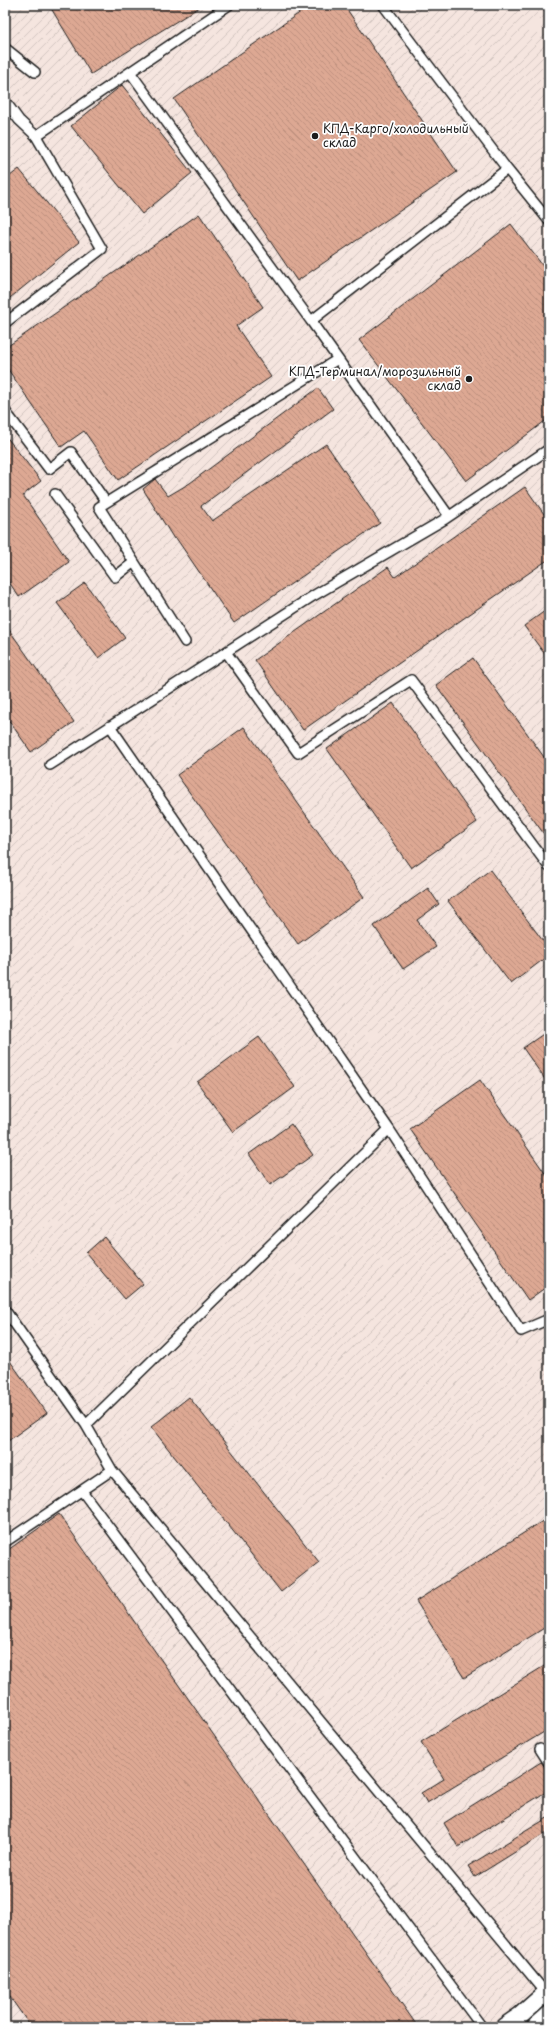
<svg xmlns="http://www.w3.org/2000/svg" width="554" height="2032" viewBox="0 0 554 2032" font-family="'Playpen Sans',sans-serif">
<defs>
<pattern id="industrial-furrows" width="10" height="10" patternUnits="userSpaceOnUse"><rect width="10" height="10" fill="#f5e5df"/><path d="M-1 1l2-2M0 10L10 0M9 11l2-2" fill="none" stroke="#d1c4bf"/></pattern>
<pattern id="building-back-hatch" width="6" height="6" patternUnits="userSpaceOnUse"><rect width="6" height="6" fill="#dda893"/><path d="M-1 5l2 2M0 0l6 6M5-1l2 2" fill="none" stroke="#bd907e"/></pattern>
</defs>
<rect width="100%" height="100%" fill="#fff"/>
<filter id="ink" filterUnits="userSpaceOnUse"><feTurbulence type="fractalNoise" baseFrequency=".025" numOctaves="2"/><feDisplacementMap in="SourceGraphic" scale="8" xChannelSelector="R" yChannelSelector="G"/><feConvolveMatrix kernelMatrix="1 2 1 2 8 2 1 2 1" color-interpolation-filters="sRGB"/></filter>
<g filter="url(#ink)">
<path fill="url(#industrial-furrows)" d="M 5,5 L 549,5 L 549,1995 L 498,2027 L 5,2027 Z"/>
<path fill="url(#building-back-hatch)" stroke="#1c1c1c" d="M 49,5 L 203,5 L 91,74 Z
M 311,5 L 344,5 L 457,172 L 297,281 L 174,99 Z
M 122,85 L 192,173 L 142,214 L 71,126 Z
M 19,169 L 79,242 L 5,302 L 5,180 Z
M 199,214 L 263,307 L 236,326 L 271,377 L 118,480 L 84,431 L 61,447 L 5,365 L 5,348 Z
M 511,224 L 549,274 L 549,418 L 466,481 L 359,340 Z
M 318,388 L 333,409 L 201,506 L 212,521 L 326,444 L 380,523 L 234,623 L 176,538 L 174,539 L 143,489 L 155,479 L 168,496 L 190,483 Z
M 5,435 L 41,481 L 23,495 L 69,562 L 19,597 L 5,576 Z
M 525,487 L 549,521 L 549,559 L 303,730 L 255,660 L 388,567 L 395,577 Z
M 85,583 L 125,638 L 98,658 L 57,603 Z
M 549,608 L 549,660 L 524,626 Z
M 5,624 L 74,722 L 31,752 L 5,715 Z
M 473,658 L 549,764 L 549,841 L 436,685 Z
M 393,703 L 477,822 L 411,868 L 327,749 Z
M 244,727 L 364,897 L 298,944 L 177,775 Z
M 490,870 L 549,949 L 549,955 L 511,984 L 448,901 Z
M 428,888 L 439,904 L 417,920 L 436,947 L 403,969 L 374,926 Z
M 549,1030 L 549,1085 L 523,1048 Z
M 259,1037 L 295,1087 L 233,1132 L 197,1082 Z
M 480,1080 L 549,1179 L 549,1285 L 528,1300 L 410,1129 Z
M 291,1124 L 313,1155 L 270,1185 L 249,1154 Z
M 104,1237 L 143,1284 L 125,1299 L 86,1253 Z
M 5,1354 L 47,1413 L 5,1443 Z
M 189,1397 L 319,1562 L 281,1592 L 151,1427 Z
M 59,1514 L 418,2027 L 31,2027 L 5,1990 L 5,1552 Z
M 549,1517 L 549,1625 L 464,1678 L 416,1601 Z
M 549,1663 L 549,1729 L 427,1803 L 421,1793 L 444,1779 L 421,1742 Z
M 541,1762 L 549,1772 L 549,1790 L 458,1847 L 444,1823 Z
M 549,1817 L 549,1831 L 475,1877 L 468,1866 Z"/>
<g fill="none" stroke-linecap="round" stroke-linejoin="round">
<g stroke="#1c1c1c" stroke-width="12">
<path id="service" d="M 229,5 L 130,72 L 311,321 L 507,169
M 383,5 L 507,169 L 549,221
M 5,48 L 35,72
M 5,101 L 19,120 L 36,136 L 102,249 L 5,323
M 36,136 L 130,72
M 311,321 L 449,516
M 5,411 L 49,469 L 71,452 L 106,502
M 55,494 L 115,577 L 134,562
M 185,642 L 99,507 L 338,359
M 226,652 L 298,753 L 411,680 L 549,867
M 50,765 L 313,596 L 445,519 L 549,449
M 389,1129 L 521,1331 L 549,1319
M 5,1310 L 86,1425 L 112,1470 L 546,1993
M 86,1425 L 389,1129 L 110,726
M 82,1491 L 482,2027
M 5,1542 L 112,1470
M 540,1749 L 549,1763"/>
</g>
<g stroke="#1c1c1c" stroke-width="20">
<path id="minor" d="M 504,2027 L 520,2016 L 546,1993 L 549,1992"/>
</g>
<use href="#service" stroke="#fff" stroke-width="9"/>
<use href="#minor" stroke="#fff" stroke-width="17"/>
</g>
</g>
<g fill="#1c1c1c" stroke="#fff" stroke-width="1.5">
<circle cx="315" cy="136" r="4"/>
<circle cx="469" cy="379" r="4"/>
</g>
<g text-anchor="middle" stroke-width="3.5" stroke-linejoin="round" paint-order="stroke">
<g font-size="12" fill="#1c1c1c" stroke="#fff" text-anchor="start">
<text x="323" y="133">КПД-Карго/холодильный<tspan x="323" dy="14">склад</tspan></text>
<text x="461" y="376" text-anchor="end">КПД-Терминал/морозильный<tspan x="461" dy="14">склад</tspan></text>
</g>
</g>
<rect width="554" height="2032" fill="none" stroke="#fff" stroke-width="20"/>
<rect x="10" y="10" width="534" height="2012" fill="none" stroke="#1c1c1c" stroke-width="1.5" filter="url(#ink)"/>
</svg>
